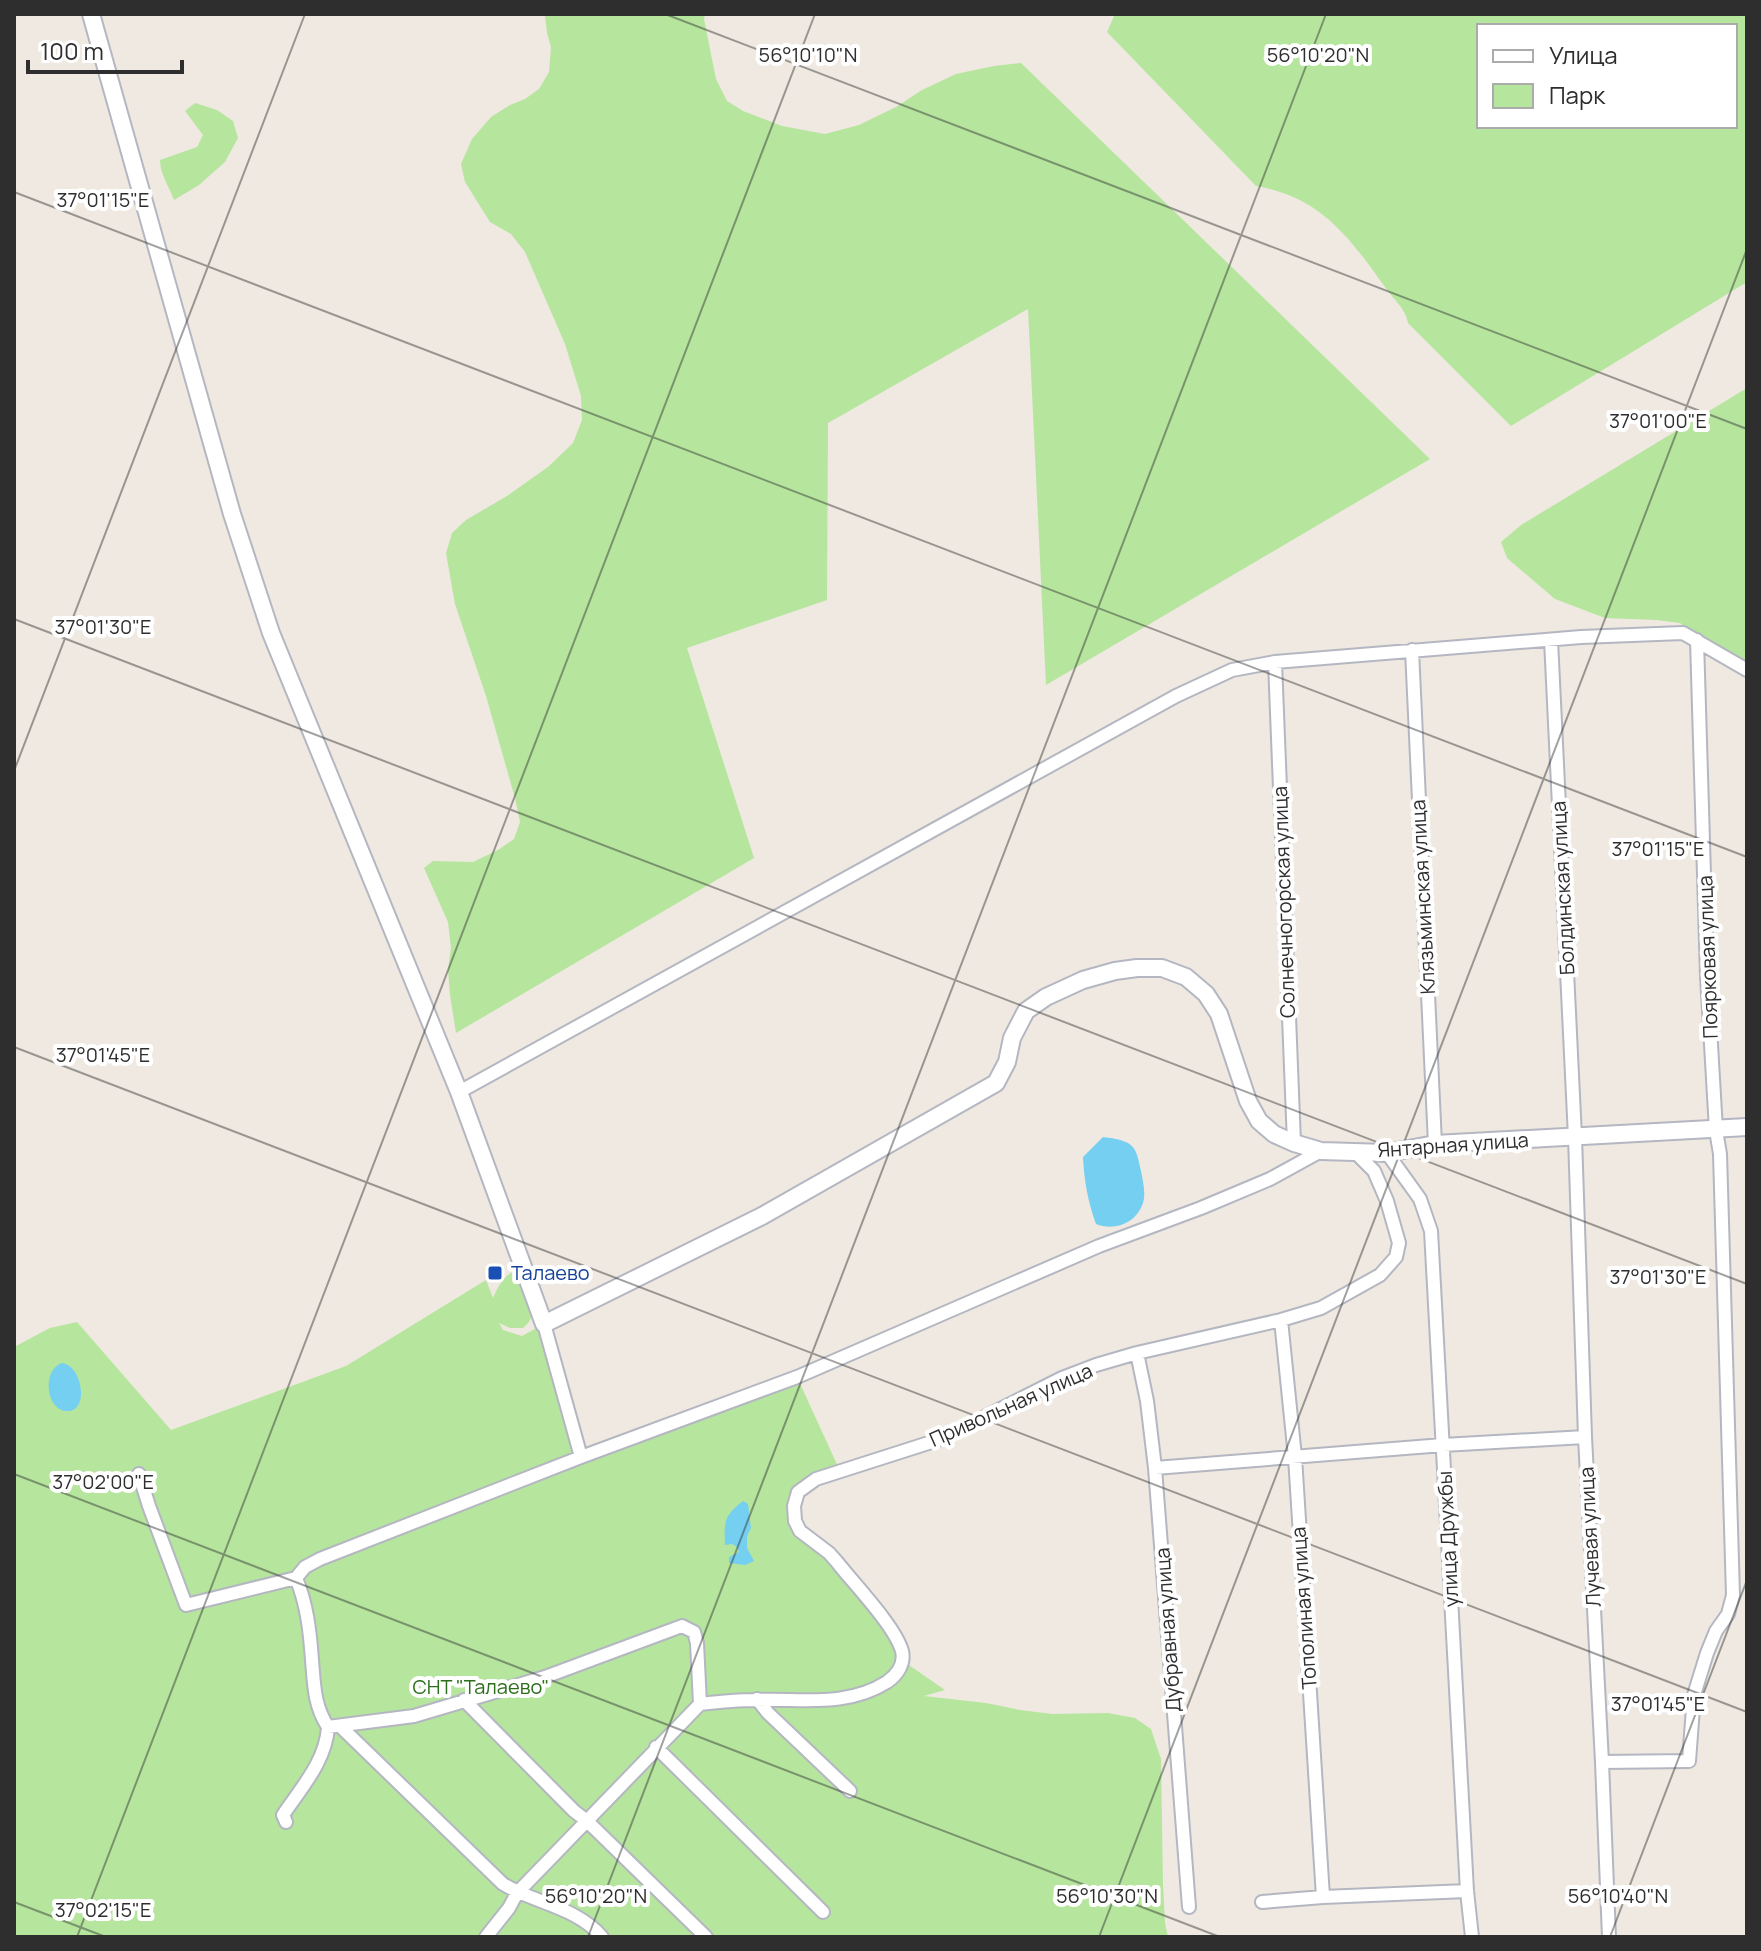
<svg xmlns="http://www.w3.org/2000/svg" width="1761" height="1951" viewBox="0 0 1761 1951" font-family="Manrope,sans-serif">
<rect width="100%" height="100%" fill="#efe9e1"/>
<path fill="#b6e59e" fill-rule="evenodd" d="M 547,14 L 705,14 L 704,19 L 716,79 L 727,101 L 743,111 L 782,126 L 825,134 L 859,125 L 896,107 L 922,90 L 956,74 L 994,66 L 1021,63 L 1430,459 L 1046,685 L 1028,309 L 828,423 L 827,600 L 687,648 L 754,858 L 456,1033 L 450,995 L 448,970 L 451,948 L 448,922 L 424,868 L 433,861 L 473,862 L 498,850 L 514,839 L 520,822 L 515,798 L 486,696 L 455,604 L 446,553 L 452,533 L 466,520 L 507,496 L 548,467 L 573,443 L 582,420 L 581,396 L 565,344 L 525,252 L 511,234 L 490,222 L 465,182 L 461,164 L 472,139 L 491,117 L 510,105 L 525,99 L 539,89 L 549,72 L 551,47 L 547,33 L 545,16 Z
M 1115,14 L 1747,14 L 1747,282 L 1511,426 L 1408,323 C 1406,309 1393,299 1385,287 C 1349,237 1321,197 1256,186 L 1107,32 ZM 1735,26 L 1735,126 L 1479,126 L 1479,26 Z
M 195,103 L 217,110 L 233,121 L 238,138 L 225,162 L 199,185 L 174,200 C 169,186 160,174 160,160 L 197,147 L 203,135 L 185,111 Z
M 1747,388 L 1747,673 L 1699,640 L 1680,623 L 1656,620 L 1605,618 L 1555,599 L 1507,558 L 1501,542 L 1521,525 Z
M 516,1271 L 533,1314 L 529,1322 L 523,1328 L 510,1328 L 499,1323 L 503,1330 L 522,1336 L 544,1324 L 581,1457 L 797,1377 L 840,1471 L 816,1479 L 794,1506 L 806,1537 L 889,1628 L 903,1661 L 945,1690 L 924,1696 L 986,1703 L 1020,1710 L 1052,1714 L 1108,1713 L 1135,1718 L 1151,1729 L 1161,1759 L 1163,1885 L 1165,1923 L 1168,1937 L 14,1937 L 14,1347 L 50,1328 L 77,1322 L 171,1430 L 346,1366 L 486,1280 L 493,1298 C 498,1287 504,1274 516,1271 Z"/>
<path fill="#75cff0" d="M 1103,1137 C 1111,1138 1120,1139 1128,1143 C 1138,1149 1138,1160 1141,1171 C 1143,1182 1146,1193 1143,1203 C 1136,1224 1114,1231 1096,1224 C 1088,1202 1084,1180 1083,1157 Z
M 62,1363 C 83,1366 89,1411 68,1411 C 46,1412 41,1370 62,1363 Z
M 743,1501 L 748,1504 L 751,1528 L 747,1536 L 747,1548 L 754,1561 L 745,1565 L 729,1563 L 729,1557 L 739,1552 L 737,1547 L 732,1544 L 725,1545 C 724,1521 724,1516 743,1501 Z"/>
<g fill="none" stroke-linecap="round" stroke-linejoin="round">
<g stroke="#b4b7c1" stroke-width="16">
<path id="street" d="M 1551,640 L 1575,1137 L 1585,1437 L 1602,1762 L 1609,1937
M 1412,650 L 1435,1144
M 1275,662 L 1294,1143
M 459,1092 L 1176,696 L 1232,670 L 1275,662 L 1581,637 L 1683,633 L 1747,670
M 1387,1153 L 1420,1199 L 1431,1231 L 1467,1891 L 1472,1937
M 1281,1320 L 1295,1457 L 1323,1897
M 544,1324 L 581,1457
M 1137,1353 L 1147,1401 L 1155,1468 L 1189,1907
M 1155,1468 L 1443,1445 L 1585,1437
M 139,1474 L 149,1506 L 186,1605 L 296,1578 L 305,1567 L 320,1559 L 581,1457 L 797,1377 L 1099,1246 L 1201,1208 L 1270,1179 L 1321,1151
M 296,1578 C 307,1604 310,1632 312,1660 C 314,1684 314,1706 328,1727 L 414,1716 L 545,1677 L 682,1626 L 694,1632 L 697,1643 L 700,1704 C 718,1702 736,1700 755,1700 C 800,1698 846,1708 887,1682 C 897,1675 905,1664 902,1651 C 895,1626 854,1584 837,1562 L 829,1553 L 800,1531 L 795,1521 L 794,1506 L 798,1492 L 816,1479 L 941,1439 L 1062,1378 L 1096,1365 L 1137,1353 L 1281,1320 L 1321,1308 L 1380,1275 L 1396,1257 L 1399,1243 L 1387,1201 L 1374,1171 L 1354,1151
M 757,1699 L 768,1713 L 850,1791
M 464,1700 L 574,1811 L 587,1821 L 706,1937
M 341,1727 L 503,1884 C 534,1903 577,1907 602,1937
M 656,1747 L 823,1912
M 1602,1762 L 1689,1761 L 1694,1695 L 1707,1653 L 1716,1631 L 1728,1614 L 1733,1595 L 1720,1154 L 1716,1130 L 1707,976 L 1697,640
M 286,1822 L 283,1815 C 301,1788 326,1761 328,1727
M 1262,1902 L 1323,1897 L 1467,1891
M 486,1937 L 509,1908 L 517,1893 L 700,1704"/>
</g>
<g stroke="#b4b7c1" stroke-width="20">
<path id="secondary" d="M 91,14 L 232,514 L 271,633 L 459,1092 L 544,1324 L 762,1216 L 996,1083 L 1007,1062 L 1012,1038 L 1026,1011 L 1046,997 L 1083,980 L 1115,971 L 1137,968 L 1162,968 L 1186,977 L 1206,994 L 1219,1014 L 1248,1101 L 1259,1121 L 1274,1134 L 1294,1143 L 1321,1151 L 1387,1153 L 1435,1144 L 1747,1127"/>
</g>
<use href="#street" stroke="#fff" stroke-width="12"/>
<use href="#secondary" stroke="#fff" stroke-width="16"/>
</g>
<path fill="none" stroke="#2e2e2e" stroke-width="2" stroke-opacity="0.45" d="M 665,14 L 1747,429M 14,192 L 1747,857M 14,619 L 1747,1284M 14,771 L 305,14M 14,1047 L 1747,1712M 14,1474 L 1220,1937M 14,1902 L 106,1937M 77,1937 L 815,14M 588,1937 L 1326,14M 1099,1937 L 1747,249M 1610,1937 L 1747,1580"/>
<rect fill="#1a4fb4" stroke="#fff" stroke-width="3" x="487" y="1265" width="16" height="16" rx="4"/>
<g text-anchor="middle" stroke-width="8" stroke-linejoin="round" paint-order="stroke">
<g font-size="20" fill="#2e2e2e" stroke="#fff">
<text transform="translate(1563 888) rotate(-93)" y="7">Болдинская улица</text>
<text transform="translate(1423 897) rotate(-93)" y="7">Клязьминская улица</text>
<text transform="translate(1284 902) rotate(-92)" y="7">Солнечногорская улица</text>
<text transform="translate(1708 957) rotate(-92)" y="7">Поярковая улица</text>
<text transform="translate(1453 1145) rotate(-4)" y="7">Янтарная улица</text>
<text transform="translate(1011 1405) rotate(-24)" y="7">Привольная улица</text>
<text transform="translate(1590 1537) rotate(-93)" y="7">Лучевая улица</text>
<text transform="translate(1448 1539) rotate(-93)" y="7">улица Дружбы</text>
<text transform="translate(1304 1608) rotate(-94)" y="7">Тополиная улица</text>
<text transform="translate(1168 1630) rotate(-94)" y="7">Дубравная улица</text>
</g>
<g font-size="20" fill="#164399" stroke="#fff" text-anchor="start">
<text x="511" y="1280">Талаево</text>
</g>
<g font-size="20" fill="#2c6e1b" stroke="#fff">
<text x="481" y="1694">СНТ "Талаево"</text>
</g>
</g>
<g font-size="20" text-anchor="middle" fill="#2e2e2e" stroke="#fff" stroke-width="8" stroke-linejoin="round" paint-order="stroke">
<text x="808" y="62">56°10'10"N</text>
<text x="1318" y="62">56°10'20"N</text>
<text x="103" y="207">37°01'15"E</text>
<text x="1658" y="428">37°01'00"E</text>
<text x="103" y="634">37°01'30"E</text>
<text x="1658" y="856">37°01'15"E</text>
<text x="103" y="1062">37°01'45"E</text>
<text x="1658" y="1284">37°01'30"E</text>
<text x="103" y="1489">37°02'00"E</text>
<text x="1658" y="1711">37°01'45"E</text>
<text x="596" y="1903">56°10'20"N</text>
<text x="1107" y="1903">56°10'30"N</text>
<text x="1618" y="1903">56°10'40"N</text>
<text x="103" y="1917">37°02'15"E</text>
</g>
<rect width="1761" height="1951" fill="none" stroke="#2e2e2e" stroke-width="32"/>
<rect x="1477" y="24" width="260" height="104" fill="#ffffff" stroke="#ababab" stroke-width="2"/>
<rect x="1493" y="50" width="40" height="12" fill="#ffffff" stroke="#ababab" stroke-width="2"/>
<text x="1549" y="64" font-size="24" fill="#2e2e2e">Улица</text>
<rect x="1493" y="84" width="40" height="24" fill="#b6e59e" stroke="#ababab" stroke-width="2"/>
<text x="1549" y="104" font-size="24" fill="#2e2e2e">Парк</text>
<path d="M28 60v12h154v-12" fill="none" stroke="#2e2e2e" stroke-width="4"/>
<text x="40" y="60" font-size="24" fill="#2e2e2e" stroke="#ffffff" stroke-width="6" paint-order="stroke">100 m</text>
</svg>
